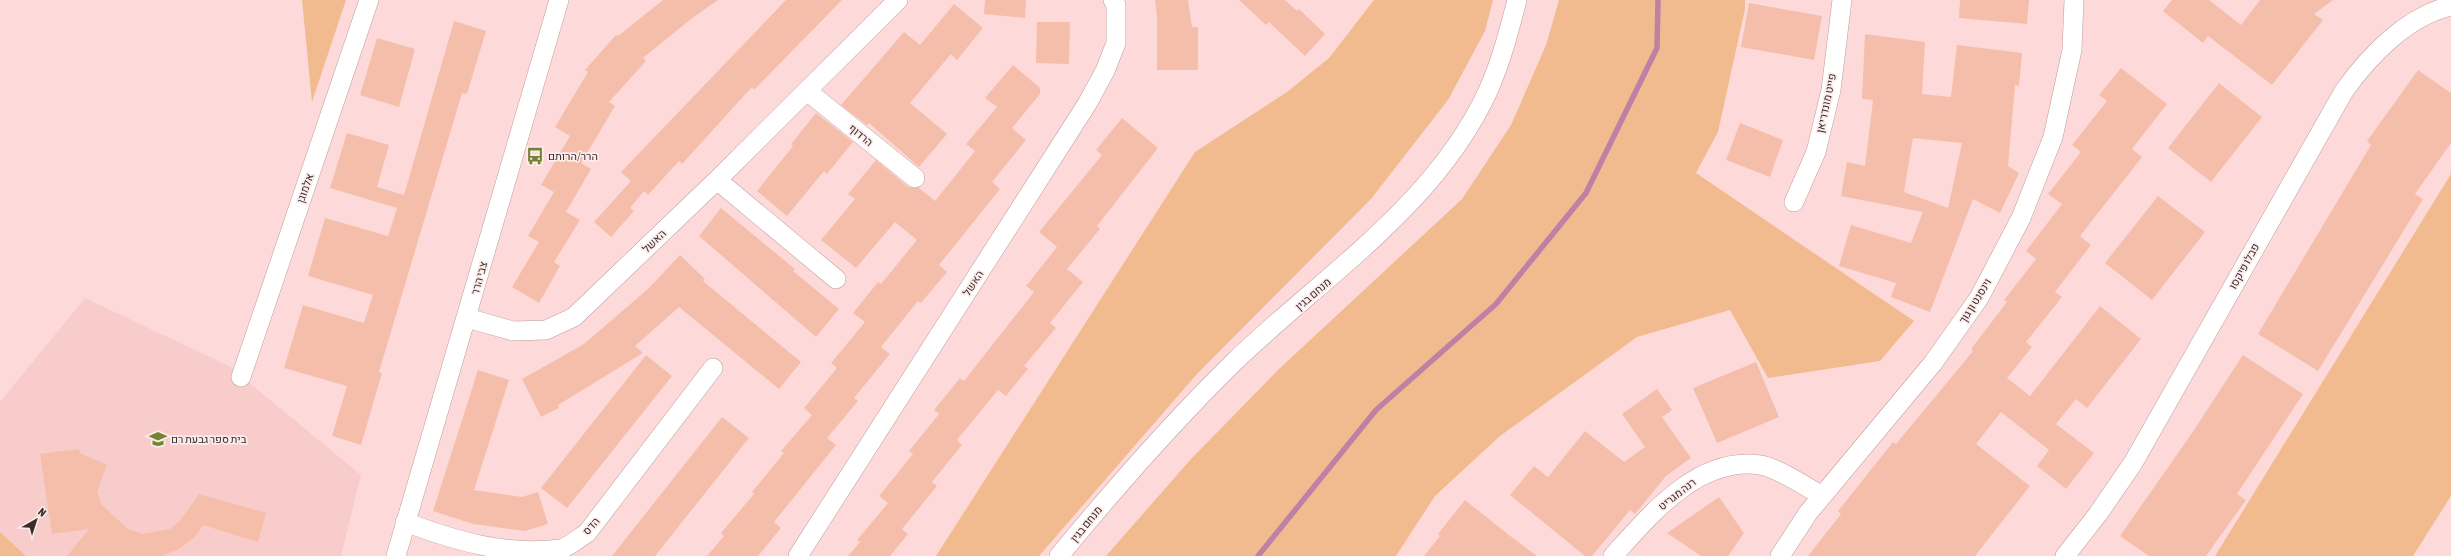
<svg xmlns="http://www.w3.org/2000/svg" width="2451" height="556" viewBox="0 0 2451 556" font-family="'Asap Condensed',Heebo,sans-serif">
<rect width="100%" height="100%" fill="#fddad9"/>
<path fill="#f7ccca" d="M 85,298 L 229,366 L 361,475 L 341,556 L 26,556 L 0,532 L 0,402 Z"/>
<path fill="#f1bb8f" d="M 302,0 L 346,0 L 312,102 Z
M 1374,0 L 1493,0 L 1485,31 L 1448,100 L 1371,199 L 1197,374 L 1039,556 L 936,556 L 1195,152 L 1287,92 L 1329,58 Z
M 1559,0 L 1745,0 L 1745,9 L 1718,132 L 1696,173 L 1914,321 L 1880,361 L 1768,378 L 1730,310 L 1637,337 L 1500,436 L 1435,496 L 1396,556 L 1106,556 L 1191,459 L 1279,369 L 1462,199 L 1511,125 L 1546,45 Z
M 2451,174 L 2451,496 L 2413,556 L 2215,556 Z
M 0,532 L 26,556 L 0,556 Z"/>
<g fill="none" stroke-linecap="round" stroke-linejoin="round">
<path stroke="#be81a4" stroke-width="5.5" d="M 1258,556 L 1376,410 L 1496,304 L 1586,193 L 1657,48 L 1658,0"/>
</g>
<path fill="#f5beaa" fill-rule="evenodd" d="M 663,0 L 718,0 L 691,19 L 643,58 L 646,61 L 609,102 L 615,106 L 581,163 L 591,169 L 566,212 L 580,220 L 554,262 L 560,266 L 539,303 L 512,287 L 539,242 L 528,236 L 554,192 L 541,185 L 570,136 L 555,127 L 588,72 L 585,70 L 616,35 L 618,36 Z
M 786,0 L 842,0 L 754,90 L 752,87 L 682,164 L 679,161 L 648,195 L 644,191 L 630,208 L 634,211 L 611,237 L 594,222 L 631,181 L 621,172 Z
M 985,0 L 1026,0 L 1025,18 L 984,14 Z
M 1155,0 L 1188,0 L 1192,27 L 1198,27 L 1198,70 L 1157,70 L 1157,17 Z
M 1239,0 L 1285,0 L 1297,11 L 1299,9 L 1325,34 L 1305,56 L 1269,22 L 1266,25 Z
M 1960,0 L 2029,0 L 2027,24 L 1959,18 Z
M 2172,0 L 2209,0 L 2241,25 L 2260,0 L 2333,0 L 2314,14 L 2323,20 L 2272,85 L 2208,36 L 2203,43 L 2163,11 Z
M 1749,3 L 1822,16 L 1814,60 L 1741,47 Z
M 954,4 L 983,28 L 957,60 L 951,54 L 910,103 L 947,134 L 919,167 L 869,123 L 867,125 L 841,105 L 904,32 L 920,45 Z
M 454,21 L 486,31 L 467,94 L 462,93 L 379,372 L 382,373 L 361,445 L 332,436 L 347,386 L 284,368 L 303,305 L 364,323 L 373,295 L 308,276 L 325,218 L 388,236 L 397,208 L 330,188 L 347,133 L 389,145 L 377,187 L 404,195 Z
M 1037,22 L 1070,22 L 1069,64 L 1036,63 Z
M 1865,34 L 1925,42 L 1922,94 L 1951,97 L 1957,45 L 2022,53 L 2019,86 L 2015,85 L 2008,166 L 2019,173 L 2000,213 L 1973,199 L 1930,312 L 1891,297 L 1896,283 L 1839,266 L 1851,225 L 1911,243 L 1923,212 L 1841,196 L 1847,162 L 1865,166 L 1873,100 L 1862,99 ZM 1913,138 L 1962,143 L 1948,208 L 1904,192 Z
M 377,38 L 415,49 L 399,107 L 360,95 Z
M 1013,65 L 1040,88 L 1040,94 L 1012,128 L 1026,140 L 992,182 L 1000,189 L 939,265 L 947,272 L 921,303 L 918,301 L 881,347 L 890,354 L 854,398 L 858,401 L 827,438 L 836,445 L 774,522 L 781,528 L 758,556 L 707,556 L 724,536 L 721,533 L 754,494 L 752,492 L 784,453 L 781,451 L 812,415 L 804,408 L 837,368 L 831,363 L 865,322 L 853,313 L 878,282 L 881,284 L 917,240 L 895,222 L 856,268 L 821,240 L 855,199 L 848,194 L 876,160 L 908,187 L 919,188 L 935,201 L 975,151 L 966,144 L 997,107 L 985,98 Z
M 2121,68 L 2167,104 L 2132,149 L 2142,157 L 2080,236 L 2091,245 L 2055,292 L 2062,297 L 2026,342 L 2032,347 L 2007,378 L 2030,396 L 2100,306 L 2141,339 L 2087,408 L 2076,399 L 2056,424 L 2094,453 L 2066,489 L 2037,466 L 2049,450 L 2001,412 L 1976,444 L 2030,486 L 1975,556 L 1808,556 L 1841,514 L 1838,511 L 1893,442 L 1896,444 L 1973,351 L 1971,349 L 2007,302 L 2004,300 L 2036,259 L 2026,251 L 2062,204 L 2048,194 L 2081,152 L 2072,145 L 2107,101 L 2099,95 Z
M 2418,70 L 2451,93 L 2451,143 L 2415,194 L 2423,199 L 2318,371 L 2258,334 L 2371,145 L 2367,141 Z
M 2219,83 L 2262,117 L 2211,182 L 2168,148 Z
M 816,113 L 853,142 L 827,174 L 824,171 L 787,216 L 757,191 L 793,146 L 791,144 Z
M 1122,118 L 1158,148 L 1097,226 L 1100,229 L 1067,269 L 1083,282 L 1050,323 L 1056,328 L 1024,366 L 1028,369 L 1006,396 L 998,390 L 957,440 L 962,445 L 932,482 L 937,486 L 902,529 L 908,534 L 890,556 L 848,556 L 860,542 L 857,540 L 888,503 L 879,496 L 913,454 L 909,451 L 939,414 L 934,410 L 960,378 L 964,381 L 1034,292 L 1026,286 L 1057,247 L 1039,232 L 1102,155 L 1096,150 Z
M 1740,123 L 1783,140 L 1770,177 L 1726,160 Z
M 2158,196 L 2205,232 L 2152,300 L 2105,263 Z
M 721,208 L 795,269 L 793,271 L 839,309 L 816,337 L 699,236 Z
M 680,255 L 705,279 L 703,281 L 801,362 L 779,389 L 679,307 L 635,346 L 643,353 L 558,405 L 559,408 L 541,417 L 522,379 L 584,344 L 649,288 Z
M 646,355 L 672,376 L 567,508 L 541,488 Z
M 2243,355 L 2303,394 L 2237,494 L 2246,500 L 2206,556 L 2149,556 L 2120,536 L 2192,433 Z
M 1756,362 L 1779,417 L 1717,443 L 1693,388 Z
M 478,370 L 509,380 L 474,490 L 522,497 L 538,492 L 548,524 L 525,531 L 473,524 L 433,511 Z
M 1657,389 L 1672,410 L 1662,417 L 1691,458 L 1666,476 L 1635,514 L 1630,510 L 1592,556 L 1585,556 L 1510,495 L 1534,466 L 1548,477 L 1585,431 L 1624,462 L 1645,447 L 1622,414 Z
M 722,417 L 749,438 L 655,556 L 612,556 Z
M 79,449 L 80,453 L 107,465 L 97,491 L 102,505 L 128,529 L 143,534 L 170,529 L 179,522 L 199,494 L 266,513 L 258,542 L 203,525 L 196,536 L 179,549 L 161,556 L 67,556 L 89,529 L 52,534 L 40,454 Z
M 1719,497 L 1744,533 L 1728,556 L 1701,556 L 1667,533 Z
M 1465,500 L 1509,535 L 1537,556 L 1424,556 L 1440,536 L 1438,534 Z"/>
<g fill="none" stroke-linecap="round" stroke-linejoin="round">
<g stroke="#be9d9c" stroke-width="20">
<path id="minor" d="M 807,91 L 915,178
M 717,180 L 836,279
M 1794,202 L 1816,152 L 1831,90 L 1842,0
M 467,318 L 513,331 L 546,330 L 574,317 L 717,180 L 898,0
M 241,377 L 369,0
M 405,522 C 456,541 505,556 561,549 C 570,546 579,538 587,533 L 713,368
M 396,556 L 559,0
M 798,556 L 1087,104 L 1105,71 L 1116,43 L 1116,5 L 1113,0
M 1059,556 C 1114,489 1172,423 1234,362 C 1322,277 1435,206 1488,91 C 1501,62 1509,31 1517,0
M 1613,556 C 1650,515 1698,456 1760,465 C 1776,467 1807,487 1822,496
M 1780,556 L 1808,513 L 1933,363 L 1979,298 L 2021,218 L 2053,137 L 2072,50 L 2074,0
M 2065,556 L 2098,514 L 2133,463 L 2344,91 C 2369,56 2407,16 2451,6"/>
</g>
<use href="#minor" stroke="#fff" stroke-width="19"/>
</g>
<defs>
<g id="bus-bare" transform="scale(1.38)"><path d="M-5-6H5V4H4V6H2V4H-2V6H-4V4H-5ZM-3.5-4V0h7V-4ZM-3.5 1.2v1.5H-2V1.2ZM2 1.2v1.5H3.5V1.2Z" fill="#758433" stroke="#fcedec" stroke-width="2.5" paint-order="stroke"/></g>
<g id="school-bare" transform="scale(1.38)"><path d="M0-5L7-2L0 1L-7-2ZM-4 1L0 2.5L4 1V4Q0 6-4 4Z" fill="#758433" stroke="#fcedec" stroke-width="2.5" paint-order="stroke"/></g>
</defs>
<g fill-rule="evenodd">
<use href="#bus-bare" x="535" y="156"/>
<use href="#school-bare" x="158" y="439"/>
</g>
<g text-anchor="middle" stroke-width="3.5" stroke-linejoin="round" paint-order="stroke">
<g font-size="11" fill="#3a2d2c" stroke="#fcedec">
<text transform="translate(1826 103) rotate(-78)" y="4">פייט מונדריאן</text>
<text transform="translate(861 135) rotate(39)" y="4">הרדוף</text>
<text transform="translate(305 188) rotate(-71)" y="4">אלמוגן</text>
<text transform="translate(654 241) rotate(-44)" y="4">האשל</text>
<text transform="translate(2244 266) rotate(-61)" y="4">פבלו פיקסו</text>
<text transform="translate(479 278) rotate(-74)" y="4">צבי הרר</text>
<text transform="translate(973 283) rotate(-57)" y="4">האשל</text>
<text transform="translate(1313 294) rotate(-41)" y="4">מנחם בגין</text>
<text transform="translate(1975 301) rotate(-58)" y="4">וינסנט ון גוך</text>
<text transform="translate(1677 494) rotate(-38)" y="4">רנה מגריט</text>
<text transform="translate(1086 524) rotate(-51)" y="4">מנחם בגין</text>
<text transform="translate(591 526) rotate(-48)" y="4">הדס</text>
</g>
<g font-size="11" fill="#3a2d2c" stroke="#fcedec" text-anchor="start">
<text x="548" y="160">הרר/הרותם</text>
<text x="171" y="443">בית ספר גבעת רם</text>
</g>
</g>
<g transform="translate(36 520) rotate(39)" stroke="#fcedec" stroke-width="3" paint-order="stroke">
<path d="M0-3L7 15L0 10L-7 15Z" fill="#3a2d2c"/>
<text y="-6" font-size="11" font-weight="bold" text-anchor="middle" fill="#3a2d2c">N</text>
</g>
</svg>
